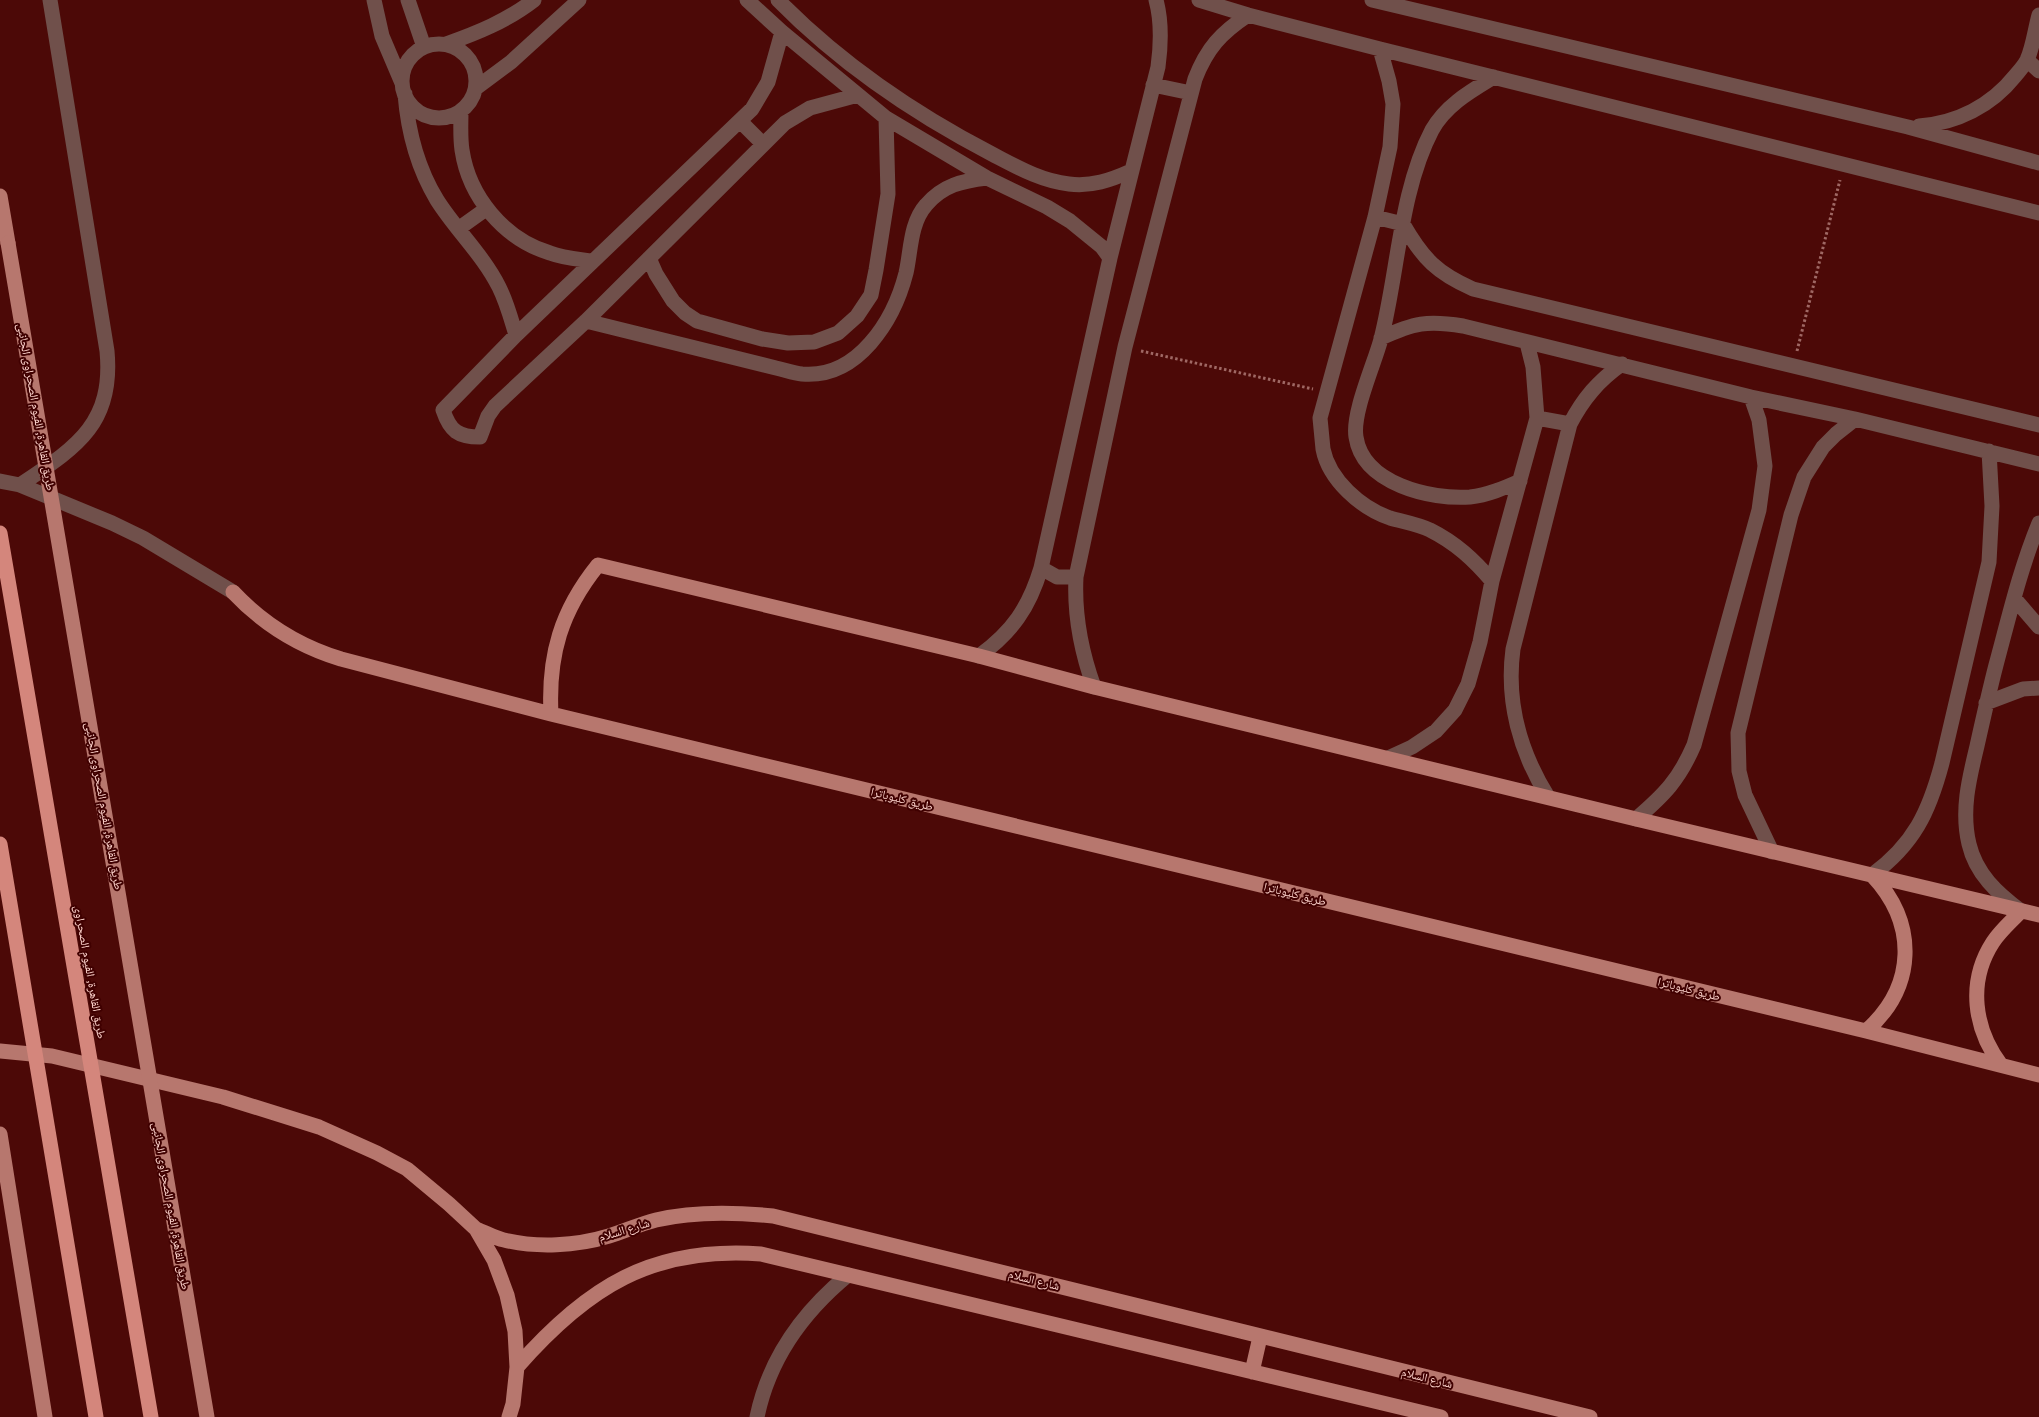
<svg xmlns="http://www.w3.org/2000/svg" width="2039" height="1417" viewBox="0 0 2039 1417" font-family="'Varela Round','Noto Naskh Arabic',sans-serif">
<rect width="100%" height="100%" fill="#4c0907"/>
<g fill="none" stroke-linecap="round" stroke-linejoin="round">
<path stroke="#9f6864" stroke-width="3" stroke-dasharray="2.5 2.5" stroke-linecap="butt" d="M 1141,351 L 1313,389
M 1797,351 L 1840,180"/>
<path stroke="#70504b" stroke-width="15" d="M 374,0 L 382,36 L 402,83
M 408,0 L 424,47
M 747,0 L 782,32 L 886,118 L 987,178 L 1047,207 L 1070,221 L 1102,247 L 1110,258
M 778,0 C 839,62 915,114 992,154 C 1017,167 1041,181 1069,184 C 1091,187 1111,180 1131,171
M 1199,0 L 1248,15 L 1380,49 L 2039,213
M 1372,0 L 1908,127 L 2039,163
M 782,32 L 768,82 L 752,109 L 516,335 L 443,410 C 450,431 458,437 480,437 L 488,416 L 495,406 L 586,321 L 785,123 L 810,108 L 858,95
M 446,44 C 477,33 507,21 534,0
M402 81a37 37 0 1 1 74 0a37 37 0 1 1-74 0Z
M 1380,49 L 1389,81 L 1393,104 L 1390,147 L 1375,217 L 1320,418 C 1321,428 1322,439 1323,449 C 1329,480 1361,508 1390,518 C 1404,522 1417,524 1430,530 C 1456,543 1474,560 1492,581
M 2027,60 L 2039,71
M 1494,77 C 1471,91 1446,105 1432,130 C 1400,191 1398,273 1381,339 C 1374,365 1352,413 1356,437 C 1363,484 1431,500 1470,497 C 1488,495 1504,488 1520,481
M 1153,85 L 1191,93
M 476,88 L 511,62 L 579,0
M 405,94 C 408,132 417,167 437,200 C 456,230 483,255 499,287 C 507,303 511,319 516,335
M 461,111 C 461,124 460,137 462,150 C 469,197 504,239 550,253 C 563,258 578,259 592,261
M 741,122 L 762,143
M 1919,126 C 1957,123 1991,106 2015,76 C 2019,71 2024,66 2027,60 C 2033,47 2035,29 2039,15
M 1375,217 L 1403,224 C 1423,259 1437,273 1473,289 L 2039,425
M 458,229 L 486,209
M 649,258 L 656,274 L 673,301 L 685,313 L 697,321 L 762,339 L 788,343 L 814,342 L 838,333 L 857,316 L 871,295 L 876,270 L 888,194 L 886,118
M 586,321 L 776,368 C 785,370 794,373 802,374 C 858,379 894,320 906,273 C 911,251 910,223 926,205 C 943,185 962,181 987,178
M 1381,338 C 1414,323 1427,320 1463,326 L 1751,397 L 1855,419 L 2039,464
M 1537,418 L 1570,424
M 0,481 L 20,485 L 112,523 L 143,538 L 233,592
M 20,485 C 75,448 114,425 107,351 L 50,0
M 1041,568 L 1057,577 L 1076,577
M 2014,598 L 2039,627
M 979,656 C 1012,632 1029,608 1041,568 L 1110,258 L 1158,67 C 1161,45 1162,22 1156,0
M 1094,687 C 1081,651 1074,616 1076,577 L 1125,347 L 1195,79 C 1207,48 1221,33 1248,15
M 1986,703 L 2023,689 L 2039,688
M 1388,758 L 1412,747 L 1436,731 L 1455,710 L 1468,684 L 1480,642 L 1492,581 L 1537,418 L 1533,367 L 1527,343
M 1548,797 C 1520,752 1506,701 1513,649 L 1570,424 C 1583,399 1598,381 1622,364
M 1636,819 C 1664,795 1679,780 1694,745 L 1759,510 L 1765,466 L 1759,420 L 1751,397
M 1772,852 L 1745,795 L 1739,771 L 1738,733 L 1791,515 L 1804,477 L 1823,447 L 1836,434 L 1855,419
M 1872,875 C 1914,844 1929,812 1942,763 L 1989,562 L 1992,506 L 1989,451
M 2021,911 C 1997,893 1976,874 1969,844 C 1961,811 1969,779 1977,746 C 1983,719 1989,692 1996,665 C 2009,617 2020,569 2039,523
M 757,1417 C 769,1359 803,1312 848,1275"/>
<path stroke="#b7776e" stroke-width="15" d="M 0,196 L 8,243
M 233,592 C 264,625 298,646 341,659 L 551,714 L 1866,1031 L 2039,1075
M 551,714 C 548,655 561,611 598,565 L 979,656 L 1094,687 L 1636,819 L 2039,915
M 1866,1031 C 1916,987 1918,924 1872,875
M 0,1051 L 52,1056 L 223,1097 L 319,1127 L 377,1153 L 407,1169 L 449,1204 L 476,1229 L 494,1260 L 507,1295 L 515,1331 L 517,1367 L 513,1404 L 509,1417
M 2001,1065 C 1974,1029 1967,982 1993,942 C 2001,930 2012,921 2021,911
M 0,1134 L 45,1417
M 476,1229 C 485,1232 494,1238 504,1240 C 537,1248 576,1246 609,1236 C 625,1231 640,1224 656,1220 C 694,1211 734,1212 773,1216 L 1590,1417
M 517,1367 C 587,1287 652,1246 761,1254 L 1441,1417
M 1252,1372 L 1260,1337"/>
<path stroke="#b7776e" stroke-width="15" d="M 8,243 L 207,1417"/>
<path stroke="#d4867c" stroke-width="15" d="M 0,533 L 151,1417
M 0,844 L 96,1417"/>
</g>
<g text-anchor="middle" stroke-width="4" stroke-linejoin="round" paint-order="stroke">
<g font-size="12" fill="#fed4cd" stroke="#400000">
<text transform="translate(36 407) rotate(80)" y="4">طريق القاهرة, الفيوم الصحراوى الجانبى</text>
<text transform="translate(902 799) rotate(14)" y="4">طريق كليوباترا</text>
<text transform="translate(104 806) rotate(80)" y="4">طريق القاهرة, الفيوم الصحراوى الجانبى</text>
<text transform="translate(1295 894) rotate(14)" y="4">طريق كليوباترا</text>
<text transform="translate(90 972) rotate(80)" y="4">طريق القاهرة, الفيوم الصحراوى</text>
<text transform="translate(1689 989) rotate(14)" y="4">طريق كليوباترا</text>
<text transform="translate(171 1206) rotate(80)" y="4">طريق القاهرة, الفيوم الصحراوى الجانبى</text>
<text transform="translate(624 1230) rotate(-17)" y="4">شارع السلام</text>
<text transform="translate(1034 1280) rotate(14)" y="4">شارع السلام</text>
<text transform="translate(1427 1378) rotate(14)" y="4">شارع السلام</text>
</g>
</g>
</svg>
